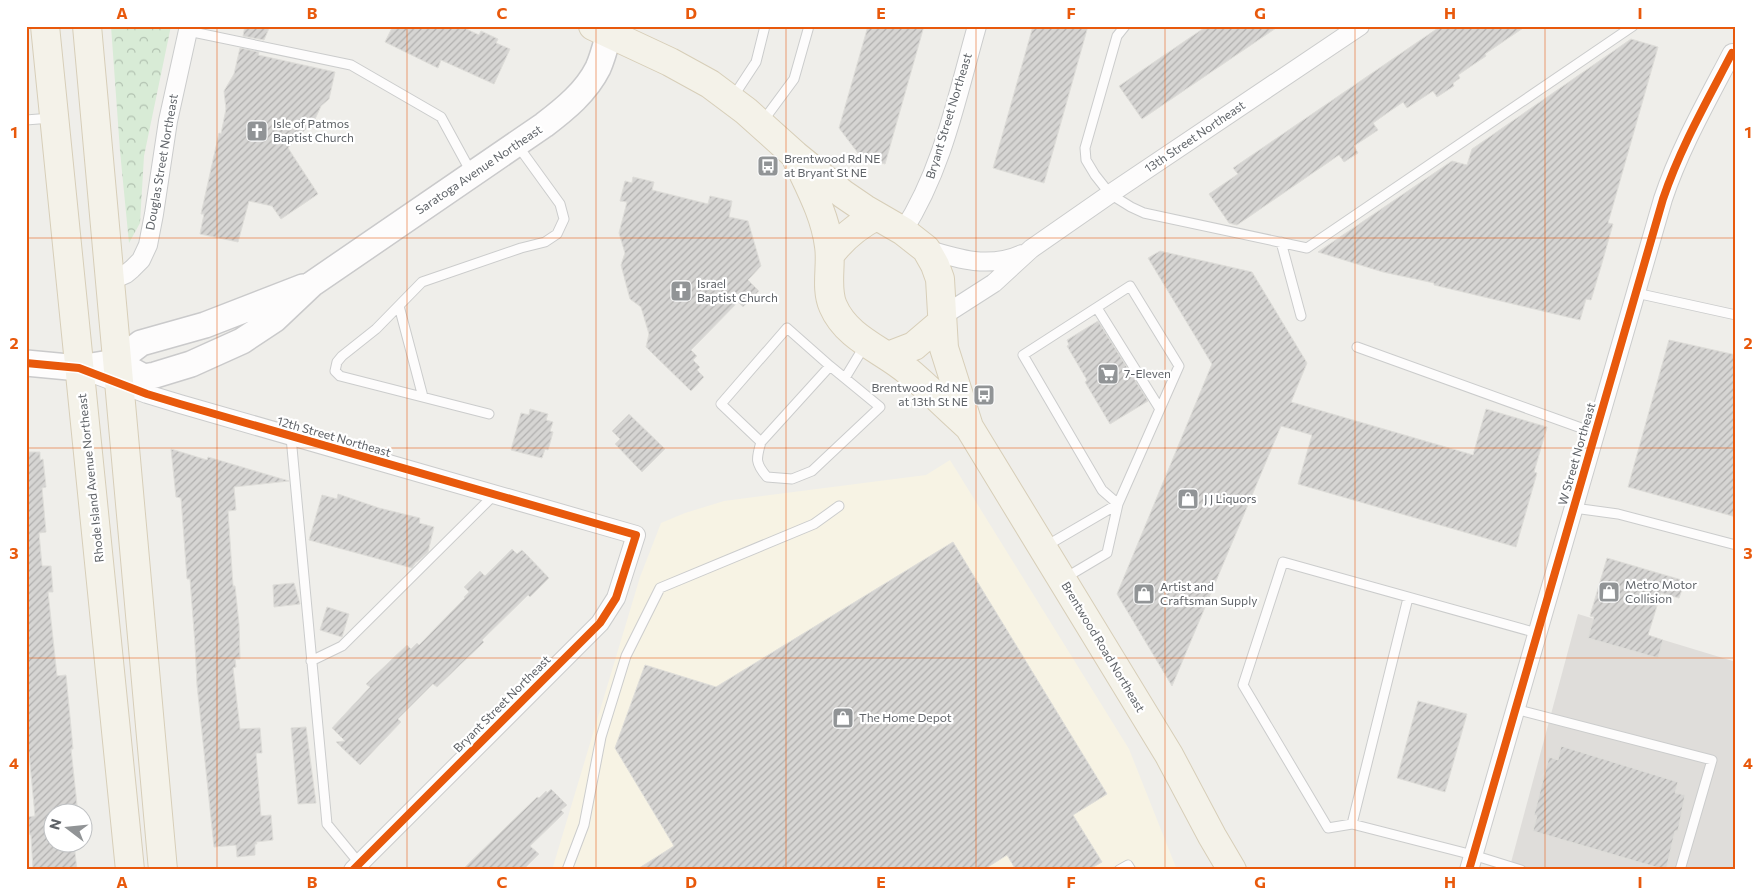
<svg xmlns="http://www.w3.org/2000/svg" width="1762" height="896" viewBox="0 0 1762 896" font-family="Commissioner,sans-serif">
<defs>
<pattern id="forest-crowns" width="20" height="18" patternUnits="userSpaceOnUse" patternTransform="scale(1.25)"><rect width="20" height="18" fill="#d8ebd6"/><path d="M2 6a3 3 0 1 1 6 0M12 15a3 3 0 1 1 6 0" fill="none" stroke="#b2c2b1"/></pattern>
<pattern id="building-hatch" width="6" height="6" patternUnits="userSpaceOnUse" patternTransform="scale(1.25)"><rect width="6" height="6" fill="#d6d5d3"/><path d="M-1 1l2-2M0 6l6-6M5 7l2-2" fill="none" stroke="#b1b0af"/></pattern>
</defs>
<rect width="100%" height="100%" fill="#efeeea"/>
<path fill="#f7f3e4" d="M 950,460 L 1129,749 L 1177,870 L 552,870 L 640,577 L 661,523 L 685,513 L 724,501 L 926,475 Z"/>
<path fill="#dfddda" d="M 1578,614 L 1736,662 L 1736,870 L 1509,870 Z"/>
<path fill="url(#forest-crowns)" d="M 111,26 L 171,26 L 144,156 L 140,223 L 129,243 L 120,151 Z"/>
<path fill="url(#building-hatch)" stroke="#deddd9" d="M 245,26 L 270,26 L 264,40 L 243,36 Z
M 393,26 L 460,26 L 479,35 L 481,31 L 498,39 L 496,43 L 510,49 L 494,84 L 441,60 L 438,68 L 385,42 Z
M 868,26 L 924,26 L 885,164 L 861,157 L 839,128 Z
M 1033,26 L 1088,26 L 1044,183 L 993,168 Z
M 1207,26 L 1279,26 L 1142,119 L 1119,86 Z
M 1441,26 L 1526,26 L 1485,54 L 1486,56 L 1458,75 L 1460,78 L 1453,83 L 1454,86 L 1437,97 L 1433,91 L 1407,108 L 1403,102 L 1373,123 L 1378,130 L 1354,146 L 1358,153 L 1344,162 L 1339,155 L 1237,225 L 1229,223 L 1209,194 L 1238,174 L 1233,168 Z
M 1631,39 L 1658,47 L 1608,223 L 1613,224 L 1602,263 L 1591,300 L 1586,299 L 1580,320 L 1434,285 L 1434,283 L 1383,272 L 1318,252 L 1452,161 L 1467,165 L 1472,149 Z
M 240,48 L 259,52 L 258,55 L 335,72 L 329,99 L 321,106 L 315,119 L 288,148 L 318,194 L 281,219 L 272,206 L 249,201 L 238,242 L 200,234 L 204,214 L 201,214 L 219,133 L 221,134 L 226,109 L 224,91 L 234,74 Z
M 633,177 L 654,182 L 652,190 L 708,204 L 710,196 L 732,201 L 729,217 L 748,221 L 761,266 L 748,280 L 759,291 L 743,307 L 738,302 L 691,350 L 697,356 L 693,360 L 700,367 L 697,370 L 704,377 L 691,391 L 646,347 L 649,334 L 641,307 L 630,299 L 621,265 L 625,253 L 619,233 L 627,202 L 620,201 L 625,181 L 632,183 Z
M 1160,251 L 1252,272 L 1307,363 L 1291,402 L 1473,455 L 1486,409 L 1547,427 L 1534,472 L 1537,473 L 1516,547 L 1298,484 L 1312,435 L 1281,426 L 1172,686 L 1117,594 L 1212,364 L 1148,258 Z
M 1098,321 L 1148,401 L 1110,424 L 1085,382 L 1087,380 L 1067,346 L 1069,345 L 1067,340 Z
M 1669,340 L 1736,355 L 1736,517 L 1628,487 Z
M 530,409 L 548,414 L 546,420 L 553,422 L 550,431 L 553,432 L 548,450 L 545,449 L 542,458 L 511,450 L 521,413 L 529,415 Z
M 629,414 L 665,449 L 642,472 L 615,444 L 620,439 L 612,431 Z
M 171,449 L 207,460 L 208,457 L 289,481 L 234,487 L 236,510 L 228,511 L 233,586 L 235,586 L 239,624 L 240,659 L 235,659 L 236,667 L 233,668 L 240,729 L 260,728 L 262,753 L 256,753 L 261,816 L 271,815 L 273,840 L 256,842 L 257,844 L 255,844 L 255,855 L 237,857 L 236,845 L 214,847 L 197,685 L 195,644 L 190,579 L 187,579 L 181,498 L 176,497 Z
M 26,452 L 40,452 L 40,460 L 43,459 L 46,487 L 42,488 L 46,532 L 39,533 L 42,566 L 51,566 L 53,592 L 48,592 L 57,676 L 66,675 L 73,749 L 71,749 L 78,814 L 52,814 L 52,844 L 74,844 L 77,870 L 33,870 L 31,835 L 30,835 L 28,817 L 35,816 L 29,753 L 26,753 Z
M 338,494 L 379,508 L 420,518 L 419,523 L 434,527 L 428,552 L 417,562 L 416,562 L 412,568 L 309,540 L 322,495 L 337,499 Z
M 953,542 L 1107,794 L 1073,815 L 1102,862 L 1088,870 L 1016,870 L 1007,855 L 983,870 L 636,870 L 674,846 L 615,748 L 645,665 L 716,687 Z
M 512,549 L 517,554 L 522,550 L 549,578 L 530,597 L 528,595 L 482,640 L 484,642 L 437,687 L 433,684 L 398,719 L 401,722 L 360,765 L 336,742 L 345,741 L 332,728 L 370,687 L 366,684 L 407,645 L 411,649 L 417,643 L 419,645 L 465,598 L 464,597 L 469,592 L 464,587 L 480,571 L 485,576 Z
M 1607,558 L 1685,581 L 1679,598 L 1661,593 L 1648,635 L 1663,640 L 1658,658 L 1588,638 L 1594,617 L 1590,616 Z
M 294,583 L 300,604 L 274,607 L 273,585 Z
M 327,607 L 349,614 L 342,637 L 320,630 Z
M 1418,701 L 1467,714 L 1445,792 L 1397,778 Z
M 306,727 L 316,803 L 298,804 L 291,728 Z
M 1561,746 L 1678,782 L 1675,793 L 1685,795 L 1678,831 L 1675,831 L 1666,870 L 1533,831 L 1537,816 L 1534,815 L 1549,757 L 1558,760 Z
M 551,789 L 567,805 L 561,810 L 564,813 L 530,846 L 539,854 L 523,870 L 462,870 L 537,797 L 539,798 L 546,791 L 547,793 Z"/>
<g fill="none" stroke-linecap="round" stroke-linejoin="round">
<g stroke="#cbcccc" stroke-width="11">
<path id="lane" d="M 1125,26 L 1117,36 L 1085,148 L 1086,160 L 1095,175 L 1110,194 L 1131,207 L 1144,213 L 1307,248 L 1633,26
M 188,31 L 351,65 L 441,117 L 471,172
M 733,97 L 756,62 L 765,26
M 26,120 L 51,118
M 763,121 L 794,79 L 809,26
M 1281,242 L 1301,316
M 1636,293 L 1736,315
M 399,306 L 423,397
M 1097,308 L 1160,409
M 1357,347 L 1595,433
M 845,378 L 865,345
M 489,414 L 340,376 L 335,371 L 337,362 L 342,356 L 376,329 L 422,282 L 521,248 L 545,242 L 557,234 L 564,219 L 560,204 L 518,146
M 291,437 L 327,824 L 359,863
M 761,442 C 756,459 755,463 767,477 L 792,479 L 812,471 L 880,407 L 830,366 L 787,328 L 721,404 L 761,442 L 830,366
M 1574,508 L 1618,514 L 1736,545
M 1046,546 L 1118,504 L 1102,490 L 1023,355 L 1130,286 L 1179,366 L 1118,504 L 1107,553 L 1065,578
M 311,661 L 342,646 L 494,495
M 1515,709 L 1712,760 L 1680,870
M 1352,824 L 1408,598
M 567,870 L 584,825 L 601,737 L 626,656 L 660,588 L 814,524 L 839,506
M 1119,870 L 1128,865 L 1131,870
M 1521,870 L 1473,855 L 1352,824 L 1328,828 L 1243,685 L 1283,562 L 1537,633"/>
</g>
<g stroke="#cbcccc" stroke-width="20">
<path id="street" d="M 903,231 C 943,169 957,96 977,26
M 926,249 C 958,259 989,269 1022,254
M 110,281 L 126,274 L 132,269 L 141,260 L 148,245 L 154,214 L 168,121 L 189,26
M 941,317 L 994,283 L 1031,249 L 1110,194 L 1360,26
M 81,369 L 147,394 L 180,404 L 636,535 L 616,598 L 600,623 L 353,870
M 1469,870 L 1663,199 C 1680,148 1707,101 1732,53"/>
</g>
<g stroke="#cacacb" stroke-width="28">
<path id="secondary" d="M 116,362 L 144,377 L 155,375 L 191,364 L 242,341 L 275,319 L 312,284 L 544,125 C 565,109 586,92 598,68 C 603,57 606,44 609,33
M 26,363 L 79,368 L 116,362 L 141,343 L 205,325 L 303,287"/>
</g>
<g stroke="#d7ceb8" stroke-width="30">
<path id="primary" d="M 45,26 L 130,870
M 87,26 L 163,870
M 593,26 L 670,62 L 710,84 L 746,111 L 795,155 L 843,194 L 865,209 L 903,231 L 926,249 L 935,265 L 940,279 L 944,348 L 969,427 L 1169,755 L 1212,836 L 1232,870
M 797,160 C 810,188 825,215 829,246 C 832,265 825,288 833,306 C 847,339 884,350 909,372 C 929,389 948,408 968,426
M 830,255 C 843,237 857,226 876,216
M 888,356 L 914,346 L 941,323"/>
</g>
<use href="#lane" stroke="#fdfcfc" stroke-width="9"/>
<use href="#street" stroke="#fdfcfc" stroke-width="18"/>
<use href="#secondary" stroke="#fdfcfc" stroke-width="25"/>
<use href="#primary" stroke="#f4f2e9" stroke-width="28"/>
<g stroke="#fff" stroke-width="11">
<path id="cycleway" d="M 26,363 L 79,368 L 147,394 L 180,404 L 636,535 L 616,598 L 600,623 L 353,870
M 1469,870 L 1663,199 C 1680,148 1707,101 1732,53"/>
</g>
<use href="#cycleway" stroke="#e8590c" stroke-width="8"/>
</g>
<path fill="none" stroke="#e8590c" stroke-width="1" stroke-opacity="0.55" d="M 217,26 L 217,870M 407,26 L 407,870M 596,26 L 596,870M 786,26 L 786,870M 976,26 L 976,870M 1165,26 L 1165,870M 1355,26 L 1355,870M 1545,26 L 1545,870M 26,238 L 1736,238M 26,448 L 1736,448M 26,658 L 1736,658"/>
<defs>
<g id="church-square" transform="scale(1.125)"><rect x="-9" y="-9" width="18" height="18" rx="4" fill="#919496" stroke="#fff"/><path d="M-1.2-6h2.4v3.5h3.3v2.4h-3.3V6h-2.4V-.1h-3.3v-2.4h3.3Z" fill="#fff"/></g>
<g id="bus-square" transform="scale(1.125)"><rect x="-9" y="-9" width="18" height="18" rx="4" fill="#919496" stroke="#fff"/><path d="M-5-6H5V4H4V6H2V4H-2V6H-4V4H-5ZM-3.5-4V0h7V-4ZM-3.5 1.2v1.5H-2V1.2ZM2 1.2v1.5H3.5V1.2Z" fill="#fff"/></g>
<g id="supermarket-square" transform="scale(1.125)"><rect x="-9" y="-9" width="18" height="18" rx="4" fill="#919496" stroke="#fff"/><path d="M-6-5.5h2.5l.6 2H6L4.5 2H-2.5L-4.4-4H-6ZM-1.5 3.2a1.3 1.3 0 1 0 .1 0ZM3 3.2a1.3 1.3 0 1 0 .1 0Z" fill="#fff"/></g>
<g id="shop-square" transform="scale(1.125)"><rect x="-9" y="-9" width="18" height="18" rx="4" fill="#919496" stroke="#fff"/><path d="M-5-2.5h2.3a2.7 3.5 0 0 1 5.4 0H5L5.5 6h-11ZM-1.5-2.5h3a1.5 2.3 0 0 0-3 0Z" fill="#fff"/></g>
</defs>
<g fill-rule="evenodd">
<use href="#church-square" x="257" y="131"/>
<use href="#bus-square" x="768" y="166"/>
<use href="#church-square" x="681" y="291"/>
<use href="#supermarket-square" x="1108" y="374"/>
<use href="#bus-square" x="984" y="395"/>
<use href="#shop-square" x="1188" y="499"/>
<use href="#shop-square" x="1609" y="592"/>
<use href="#shop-square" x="1144" y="594"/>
<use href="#shop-square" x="843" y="718"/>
</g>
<g text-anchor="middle" stroke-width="4.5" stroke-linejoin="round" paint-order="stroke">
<g font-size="12" fill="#5f6368" stroke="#fff">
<text transform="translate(949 116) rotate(-73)" y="4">Bryant Street Northeast</text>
<text transform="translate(1195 137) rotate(-34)" y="4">13th Street Northeast</text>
<text transform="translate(162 162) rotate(-80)" y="4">Douglas Street Northeast</text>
<text transform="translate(479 170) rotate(-34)" y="4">Saratoga Avenue Northeast</text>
<text transform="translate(334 437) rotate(16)" y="4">12th Street Northeast</text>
<text transform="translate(1577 454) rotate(-74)" y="4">W Street Northeast</text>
<text transform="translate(91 478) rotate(-96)" y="4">Rhode Island Avenue Northeast</text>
<text transform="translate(1103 647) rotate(59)" y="4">Brentwood Road Northeast</text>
<text transform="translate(502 704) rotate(-45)" y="4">Bryant Street Northeast</text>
</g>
<g font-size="12" fill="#5f6368" stroke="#fff" text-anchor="start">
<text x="273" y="128">Isle of Patmos<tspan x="273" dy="14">Baptist Church</tspan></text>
<text x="784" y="163">Brentwood Rd NE<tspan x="784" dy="14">at Bryant St NE</tspan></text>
<text x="697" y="288">Israel<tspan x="697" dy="14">Baptist Church</tspan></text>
<text x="1124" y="378">7-Eleven</text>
<text x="968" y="392" text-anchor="end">Brentwood Rd NE<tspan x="968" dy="14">at 13th St NE</tspan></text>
<text x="1204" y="503">J J Liquors</text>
<text x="1625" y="589">Metro Motor<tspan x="1625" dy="14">Collision</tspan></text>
<text x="1160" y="591">Artist and<tspan x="1160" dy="14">Craftsman Supply</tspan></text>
<text x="859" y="722">The Home Depot</text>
</g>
</g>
<rect width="1762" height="896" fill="none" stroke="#ffffff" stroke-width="55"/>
<g transform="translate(68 828) rotate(286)"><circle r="24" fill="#ffffff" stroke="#bfc1c3"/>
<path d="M0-4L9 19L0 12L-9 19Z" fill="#919496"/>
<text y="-8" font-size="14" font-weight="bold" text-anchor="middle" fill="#5f6368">N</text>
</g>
<rect x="28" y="28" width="1706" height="840" fill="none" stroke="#e8590c" stroke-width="2"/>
<g font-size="16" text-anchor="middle" font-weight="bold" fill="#e8590c">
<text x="122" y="19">A</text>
<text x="312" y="19">B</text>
<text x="502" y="19">C</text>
<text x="691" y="19">D</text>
<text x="881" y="19">E</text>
<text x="1071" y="19">F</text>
<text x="1260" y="19">G</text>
<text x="1450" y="19">H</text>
<text x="1640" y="19">I</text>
<text x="14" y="138">1</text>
<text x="1748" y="138">1</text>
<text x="14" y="349">2</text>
<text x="1748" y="349">2</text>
<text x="14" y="559">3</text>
<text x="1748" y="559">3</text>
<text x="14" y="769">4</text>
<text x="1748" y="769">4</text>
<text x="122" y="888">A</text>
<text x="312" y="888">B</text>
<text x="502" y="888">C</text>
<text x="691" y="888">D</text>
<text x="881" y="888">E</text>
<text x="1071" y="888">F</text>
<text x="1260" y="888">G</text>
<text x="1450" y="888">H</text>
<text x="1640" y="888">I</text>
</g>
</svg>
